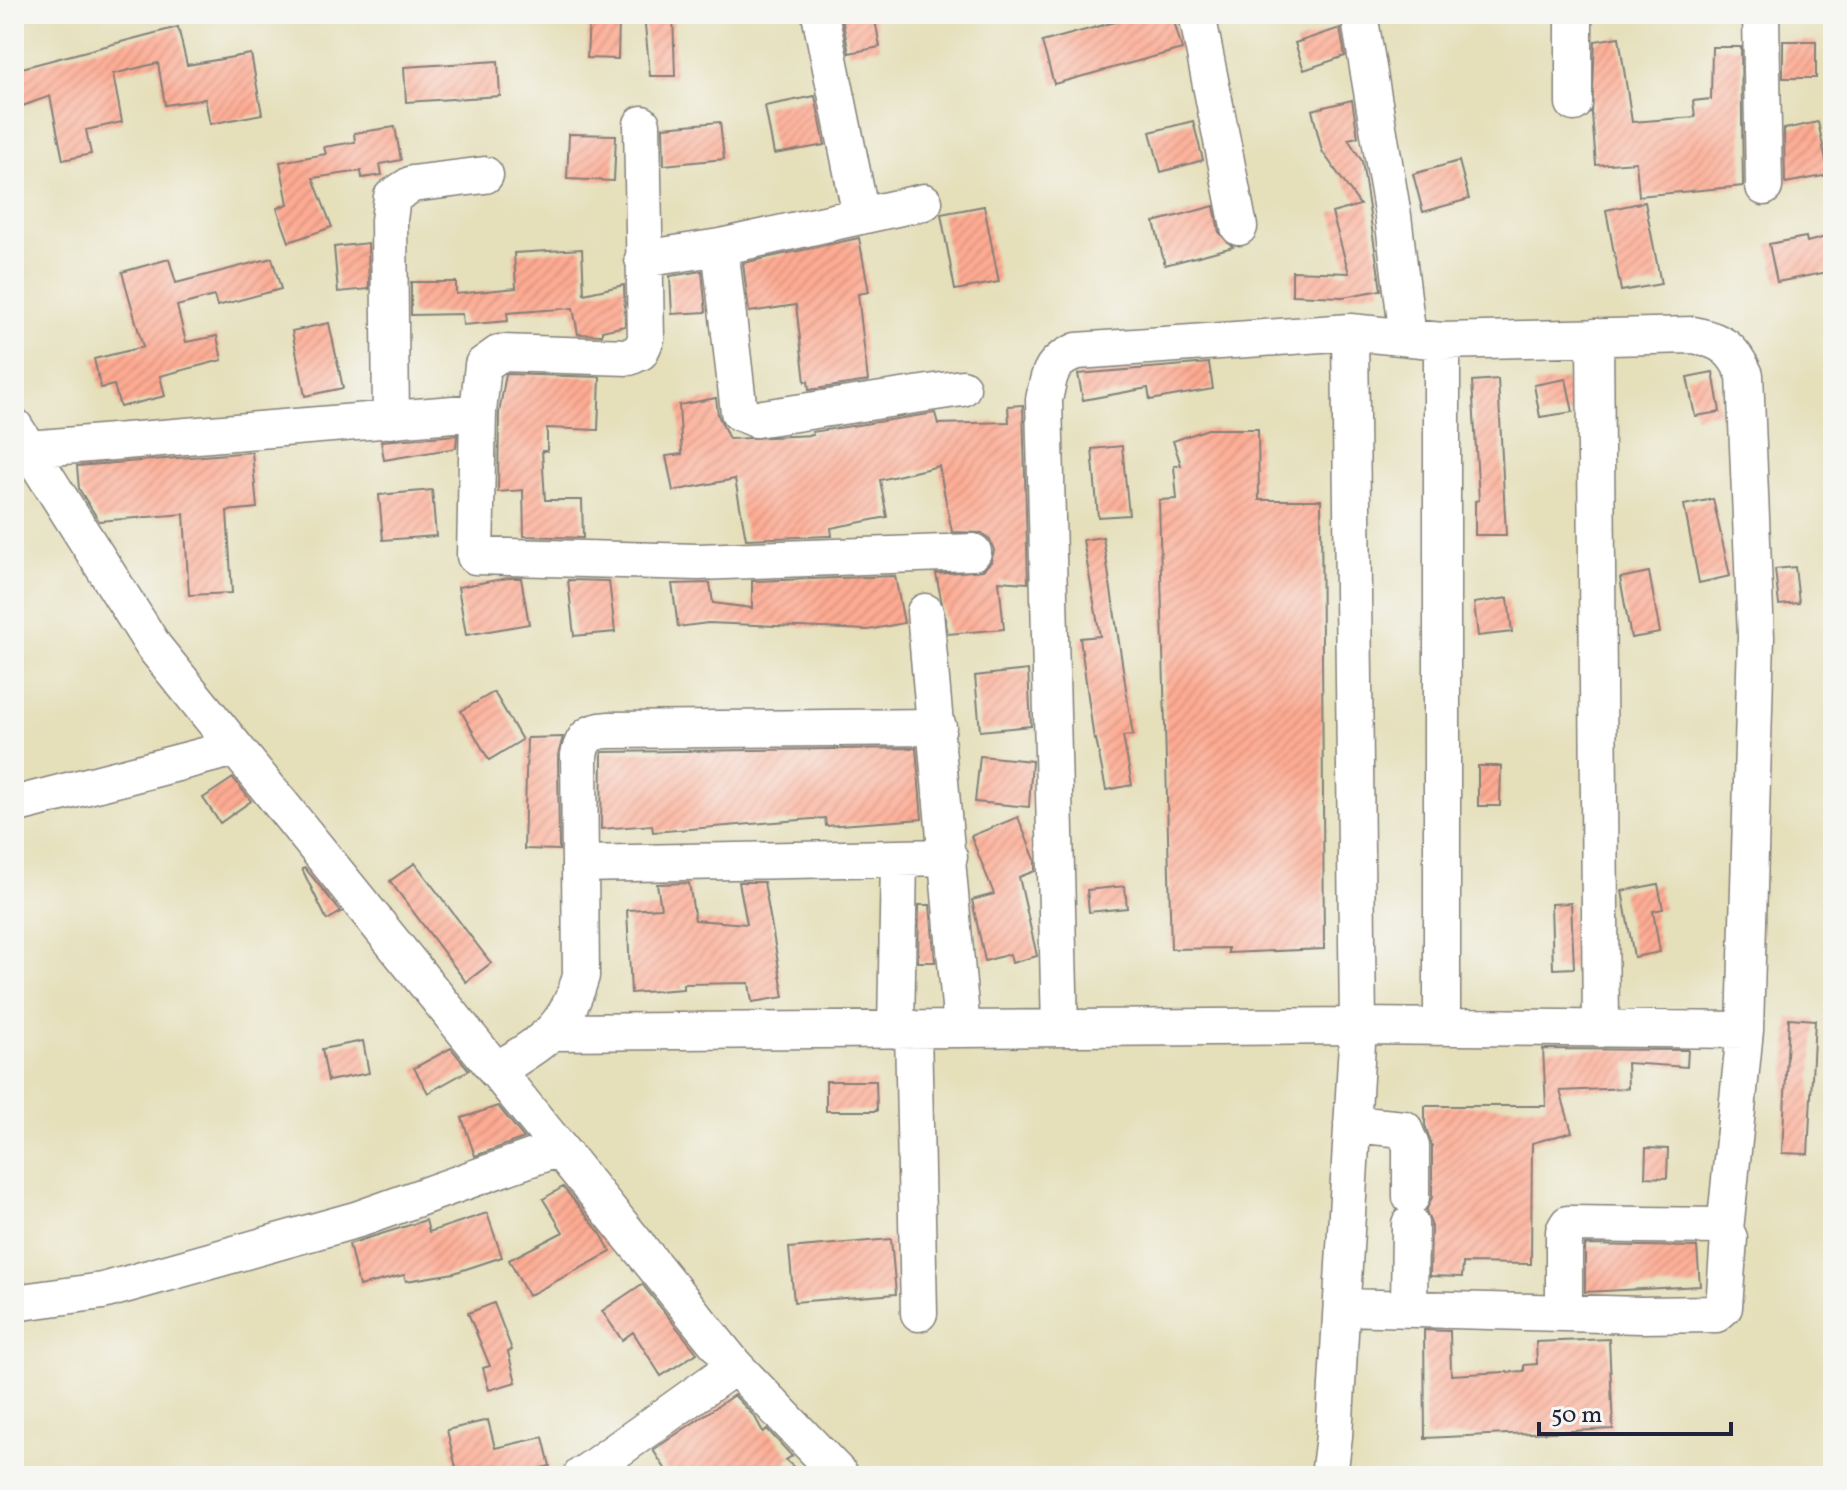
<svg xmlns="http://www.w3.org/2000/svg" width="1847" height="1490" viewBox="0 0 1847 1490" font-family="Vollkorn,serif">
<defs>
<pattern id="building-hatch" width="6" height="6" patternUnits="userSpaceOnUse" patternTransform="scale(2)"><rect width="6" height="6" fill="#fdaa92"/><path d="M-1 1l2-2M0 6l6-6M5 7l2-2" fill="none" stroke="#d9927f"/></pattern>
</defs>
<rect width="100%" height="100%" fill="#f6f6f2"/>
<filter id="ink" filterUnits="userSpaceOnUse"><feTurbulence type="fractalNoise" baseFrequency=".0125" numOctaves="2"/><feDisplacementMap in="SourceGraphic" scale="16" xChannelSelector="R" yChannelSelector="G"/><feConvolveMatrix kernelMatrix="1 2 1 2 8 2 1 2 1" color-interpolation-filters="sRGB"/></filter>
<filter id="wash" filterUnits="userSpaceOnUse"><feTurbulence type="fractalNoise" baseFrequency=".006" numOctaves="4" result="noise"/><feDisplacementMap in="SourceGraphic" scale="32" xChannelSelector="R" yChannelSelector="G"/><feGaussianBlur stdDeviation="1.8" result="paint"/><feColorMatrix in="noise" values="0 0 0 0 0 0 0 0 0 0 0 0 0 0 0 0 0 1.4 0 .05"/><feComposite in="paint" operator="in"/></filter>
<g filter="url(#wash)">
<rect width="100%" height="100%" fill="#e5dfba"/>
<g id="blocks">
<path fill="url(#building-hatch)" d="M 673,14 L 675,76 L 650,76 L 644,15 Z
M 841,14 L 874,14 L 880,47 L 849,53 Z
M 1144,14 L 1172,14 L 1182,49 L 1054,84 L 1042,42 Z
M 589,18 L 619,19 L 618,59 L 587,58 Z
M 178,27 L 187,65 L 251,54 L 262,114 L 210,124 L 205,99 L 165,105 L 158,63 L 113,74 L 122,122 L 86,130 L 91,154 L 63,160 L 50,96 L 14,109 L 14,70 Z
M 1340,28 L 1345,56 L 1304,70 L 1295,43 Z
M 1619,37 L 1632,122 L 1695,117 L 1693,101 L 1711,99 L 1712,47 L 1741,47 L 1743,186 L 1639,196 L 1636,162 L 1596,165 L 1592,114 L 1595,41 Z
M 1783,41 L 1816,41 L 1816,78 L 1783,78 Z
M 498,61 L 500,96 L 406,102 L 404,67 Z
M 815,96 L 825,145 L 774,154 L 765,106 Z
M 1352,100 L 1358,137 L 1348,139 L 1362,161 L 1381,290 L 1343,297 L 1292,295 L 1292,271 L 1349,273 L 1332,213 L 1360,205 L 1322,151 L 1312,110 Z
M 1193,121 L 1203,160 L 1161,172 L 1150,132 Z
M 720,122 L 724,159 L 664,165 L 663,127 Z
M 1818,122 L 1829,175 L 1785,183 L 1784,129 Z
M 395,127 L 401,160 L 380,164 L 382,175 L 362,178 L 361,171 L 313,178 L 332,227 L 289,242 L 277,208 L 288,204 L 280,162 L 326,154 L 324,147 L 355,142 L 354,133 Z
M 569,134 L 616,135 L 614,181 L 567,179 Z
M 1459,161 L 1469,199 L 1423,212 L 1413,174 Z
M 1645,202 L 1661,284 L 1621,291 L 1606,210 Z
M 984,206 L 999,282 L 955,290 L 941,214 Z
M 1214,206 L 1219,232 L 1233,247 L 1165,265 L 1154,222 Z
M 1833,235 L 1833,271 L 1777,282 L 1769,244 L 1806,237 L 1807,242 Z
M 859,238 L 869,292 L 858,294 L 868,381 L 809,390 L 808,381 L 805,382 L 796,305 L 749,312 L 743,263 Z
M 368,243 L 369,289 L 338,292 L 334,247 Z
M 582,249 L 584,294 L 624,285 L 625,326 L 602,331 L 602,335 L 578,334 L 573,308 L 507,313 L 508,321 L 463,325 L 462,314 L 411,315 L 411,282 L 456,282 L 456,294 L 516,288 L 514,253 Z
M 272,258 L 281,289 L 217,306 L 214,296 L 177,306 L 186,342 L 217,336 L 222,360 L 160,376 L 165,396 L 120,407 L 114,385 L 101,388 L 94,359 L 143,347 L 122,272 L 169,259 L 176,283 Z
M 702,271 L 706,312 L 672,314 L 670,276 Z
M 329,323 L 343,388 L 305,396 L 292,331 Z
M 1209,363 L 1213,389 L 1150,400 L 1148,388 L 1083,400 L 1078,374 Z
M 1713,372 L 1720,412 L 1695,416 L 1687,377 Z
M 506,374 L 600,377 L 598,430 L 547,428 L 547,451 L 542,451 L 545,500 L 582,500 L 583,538 L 524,536 L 523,490 L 498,492 L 499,413 Z
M 1498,379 L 1506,535 L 1475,535 L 1475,501 L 1479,500 L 1472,381 Z
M 1566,379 L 1573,412 L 1540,417 L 1534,385 Z
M 716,398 L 718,415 L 729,439 L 813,435 L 812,432 L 935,413 L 938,424 L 1009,422 L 1008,406 L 1023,405 L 1028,583 L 999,581 L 1004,629 L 948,634 L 936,574 L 983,570 L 991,562 L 994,550 L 990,540 L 982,533 L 952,532 L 939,466 L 880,480 L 887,517 L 831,528 L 832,536 L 829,536 L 746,539 L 735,479 L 673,491 L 666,456 L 682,454 L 679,405 Z
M 1208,429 L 1258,429 L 1259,500 L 1321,500 L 1324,949 L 1228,953 L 1228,948 L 1171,949 L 1159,500 L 1177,499 L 1174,466 L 1181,465 L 1173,441 Z
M 457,435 L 456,448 L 384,460 L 381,441 Z
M 1122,446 L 1129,515 L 1098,517 L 1092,449 Z
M 252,452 L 257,508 L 227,511 L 232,593 L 189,595 L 184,514 L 99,521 L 79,489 L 77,466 Z
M 432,490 L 436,536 L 383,540 L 379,495 Z
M 1713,499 L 1730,576 L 1699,583 L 1684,505 Z
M 1103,537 L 1133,735 L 1123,736 L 1132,785 L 1106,790 L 1096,739 L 1094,740 L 1080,638 L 1100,636 L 1083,540 Z
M 1795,567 L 1799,603 L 1779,605 L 1775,569 Z
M 1649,572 L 1660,633 L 1631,638 L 1620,578 Z
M 895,576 L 904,623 L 868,630 L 708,623 L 678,627 L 672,584 L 710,583 L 713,603 L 752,608 L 752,581 Z
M 508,578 L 521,578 L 529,624 L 466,635 L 458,587 Z
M 568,580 L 609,581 L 615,632 L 574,636 Z
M 1508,598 L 1512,632 L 1478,636 L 1474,603 Z
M 1028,670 L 1031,726 L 980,731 L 975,676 Z
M 494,692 L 522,740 L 489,760 L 461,711 Z
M 563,737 L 558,755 L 559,850 L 524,849 L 527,738 Z
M 916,748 L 922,819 L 826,826 L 825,818 L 653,832 L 652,825 L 601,829 L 602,752 Z
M 980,756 L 1032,761 L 1029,807 L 975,802 Z
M 1478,766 L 1501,766 L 1500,806 L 1478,806 Z
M 233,778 L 251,801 L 220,823 L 203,798 Z
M 1018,817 L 1035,860 L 1035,871 L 1019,877 L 1037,956 L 1012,963 L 1010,954 L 985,961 L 972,900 L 994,894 L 971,836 Z
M 415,863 L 491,963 L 466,982 L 390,881 Z
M 305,868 L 341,912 L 327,920 L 302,869 Z
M 739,882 L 764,882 L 784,997 L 752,1002 L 749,983 L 683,984 L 683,989 L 631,993 L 627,910 L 661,908 L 657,884 L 689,883 L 695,920 L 747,924 Z
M 1658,884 L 1663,909 L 1653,911 L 1660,952 L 1634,957 L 1622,891 Z
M 1125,886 L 1127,908 L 1089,912 L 1087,890 Z
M 1571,903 L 1574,968 L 1553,969 L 1551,904 Z
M 919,905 L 930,905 L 935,962 L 918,962 Z
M 1789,1018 L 1815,1020 L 1808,1154 L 1782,1153 Z
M 363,1041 L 369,1073 L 328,1081 L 322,1049 Z
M 451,1048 L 469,1070 L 428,1093 L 414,1068 Z
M 1543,1049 L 1688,1050 L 1687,1067 L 1627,1063 L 1628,1088 L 1560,1091 L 1572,1132 L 1532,1143 L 1531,1264 L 1463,1263 L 1462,1277 L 1430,1276 L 1431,1224 L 1426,1211 L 1432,1197 L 1432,1146 L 1425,1125 L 1425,1106 L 1546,1106 Z
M 826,1081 L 876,1081 L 877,1111 L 826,1111 Z
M 498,1106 L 524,1138 L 475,1156 L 462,1118 Z
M 1646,1148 L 1668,1149 L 1667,1178 L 1645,1177 Z
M 563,1187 L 601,1234 L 611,1252 L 528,1296 L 509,1260 L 563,1232 L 543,1199 Z
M 487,1213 L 502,1257 L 454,1273 L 406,1281 L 404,1275 L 359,1286 L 349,1244 L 426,1220 L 429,1232 Z
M 891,1239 L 896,1294 L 794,1302 L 789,1248 Z
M 1585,1245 L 1697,1247 L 1700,1286 L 1585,1292 Z
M 642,1284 L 697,1353 L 661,1376 L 633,1332 L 622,1340 L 602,1311 Z
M 494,1303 L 512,1350 L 508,1352 L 516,1382 L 489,1390 L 483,1368 L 490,1366 L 468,1313 Z
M 1424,1330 L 1450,1331 L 1451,1375 L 1524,1371 L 1524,1365 L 1537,1364 L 1536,1342 L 1609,1339 L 1613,1429 L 1425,1438 Z
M 734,1395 L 755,1417 L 763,1432 L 767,1429 L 792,1456 L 786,1460 L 803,1476 L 670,1476 L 653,1450 Z
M 488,1420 L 495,1448 L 543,1437 L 550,1466 L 507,1476 L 458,1476 L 447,1430 Z"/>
</g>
</g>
<g filter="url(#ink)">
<use href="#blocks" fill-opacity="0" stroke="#84807a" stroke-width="2"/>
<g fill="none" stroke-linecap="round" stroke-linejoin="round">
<g stroke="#84807a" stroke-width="39">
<path id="minor" d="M 820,14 L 861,216
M 1197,14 L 1239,227
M 1359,14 L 1393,216 L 1408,338
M 1574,14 L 1574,103
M 1761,14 L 1764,187
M 720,247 L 739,412 L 756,419 L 962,388
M 643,259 L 720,247 L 924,202
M 1595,337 L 1601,1029
M 478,412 L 483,365 L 500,353 L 629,357 L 640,352 L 646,339 L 642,124
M 391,420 L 389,220 L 392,197 L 412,184 L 485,175
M 14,426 L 154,647 L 735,1366 L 841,1476
M 28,449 L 478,412 L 475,556 L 698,562 L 973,552
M 925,612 L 962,1029
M 14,805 L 235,748
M 581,864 L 949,857
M 1442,1027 L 1442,341
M 1060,1028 L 1044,400 C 1050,372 1049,363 1077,351 L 1350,332 L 1442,341 L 1694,335 C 1722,341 1733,348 1745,375 L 1756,637 L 1745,1030 L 1725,1230 L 1729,1238 L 1724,1307 L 1716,1314 L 1641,1315 L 1342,1307
M 913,1029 L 919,1313
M 896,1030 L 899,858
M 555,1032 L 1358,1026 L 1745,1030
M 496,1071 C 542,1041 565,1032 581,976 L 579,755 C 583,736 590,731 609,730 L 938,727
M 1352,1124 L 1404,1129 L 1411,1146 L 1411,1197
M 14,1303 L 103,1291 L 359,1219 L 559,1148
M 1409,1308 L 1410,1224
M 1564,1310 L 1564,1231 L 1568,1224 L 1718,1226 L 1725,1230
M 581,1476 L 735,1366
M 1329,1476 L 1334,1436 L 1358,1026 L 1350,332"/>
</g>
<use href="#minor" stroke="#fff" stroke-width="36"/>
</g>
</g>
<rect width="1847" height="1490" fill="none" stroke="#f6f6f2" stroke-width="48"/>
<path d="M1539 1422v12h192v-12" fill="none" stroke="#22223b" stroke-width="4"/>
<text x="1551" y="1422" font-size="24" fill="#22223b" stroke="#f6f6f2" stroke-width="6" paint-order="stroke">50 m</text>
</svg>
